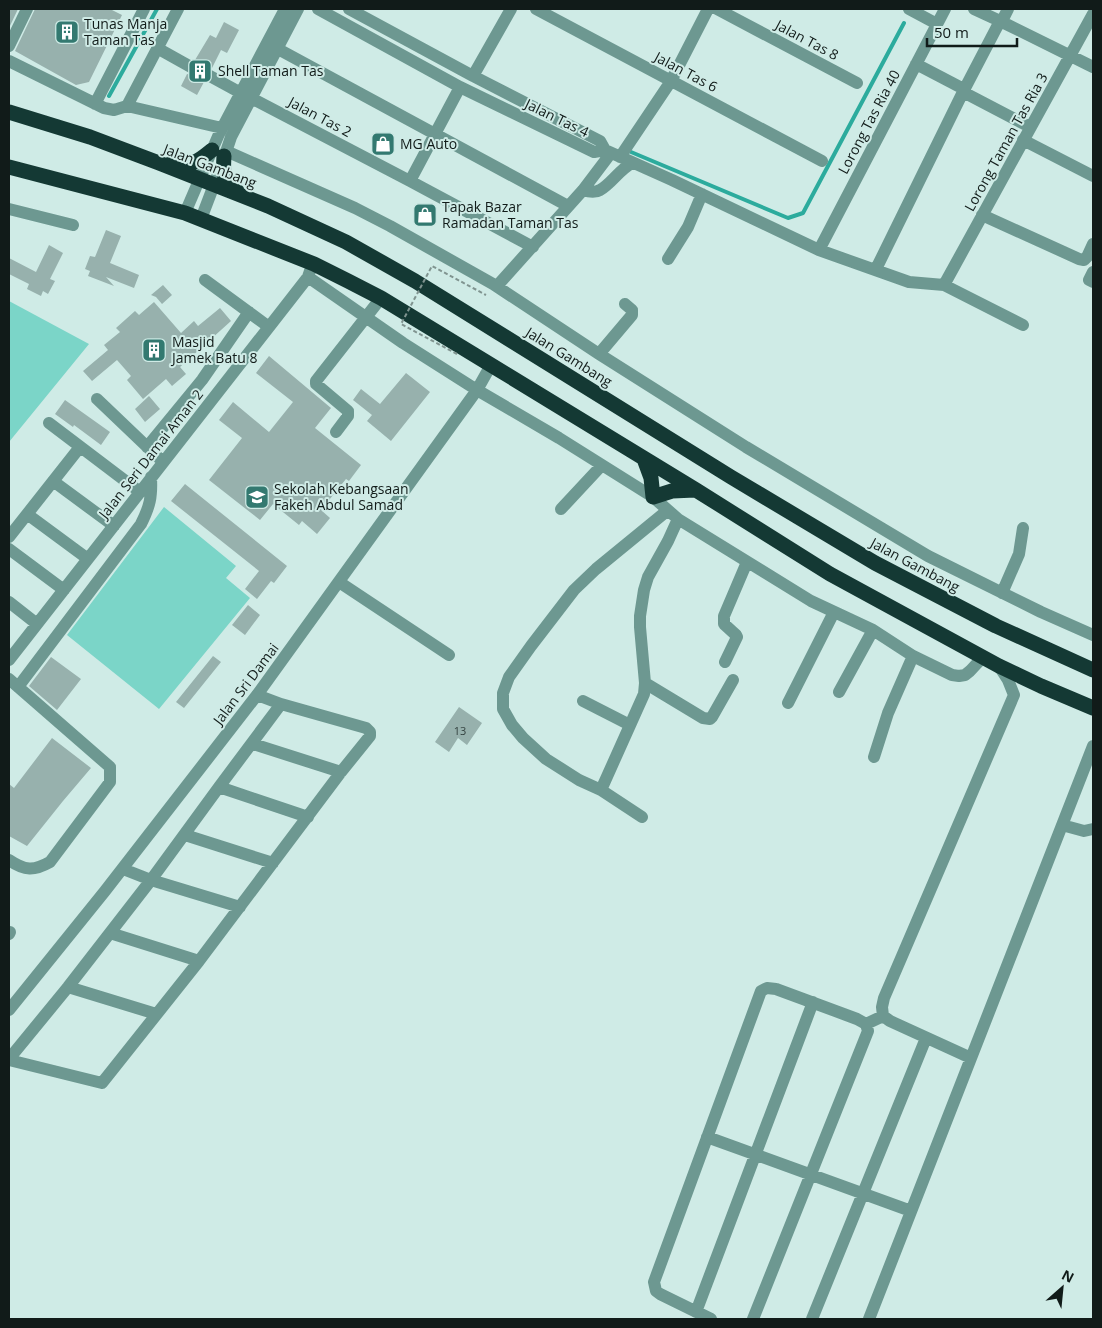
<svg xmlns="http://www.w3.org/2000/svg" width="1102" height="1328" viewBox="0 0 1102 1328" font-family="'Open Sans',sans-serif">
<rect width="100%" height="100%" fill="#cfebe6"/>
<path fill="#7bd5c8" d="M 9,301 L 89,344 L 9,442 Z
M 164,507 L 236,566 L 226,578 L 250,598 L 159,709 L 67,635 Z"/>
<g fill="none" stroke-linecap="round" stroke-linejoin="round">
<path stroke="#2cab9d" stroke-width="4" d="M 109,96 L 157,9
M 631,152 L 788,218 L 803,213 L 904,23"/>
</g>
<path fill="#97b1ad" d="M 9,9 L 18,9 L 9,28 Z
M 35,9 L 110,9 L 122,15 L 89,82 L 76,85 L 15,51 Z
M 224,22 L 239,30 L 227,53 L 221,50 L 212,68 L 207,67 L 201,71 L 200,76 L 204,82 L 197,95 L 181,86 L 187,74 L 192,75 L 198,71 L 199,66 L 195,60 L 210,35 L 216,38 Z
M 106,230 L 121,236 L 110,263 L 139,275 L 134,288 L 106,277 L 114,286 L 88,276 L 90,271 L 85,269 L 90,256 L 95,257 Z
M 49,245 L 63,253 L 50,279 L 55,281 L 48,294 L 43,291 L 41,296 L 27,289 L 29,284 L 9,274 L 9,258 L 36,272 Z
M 163,285 L 172,295 L 162,304 L 156,297 L 151,295 Z
M 154,302 L 181,333 L 194,321 L 198,326 L 220,308 L 231,321 L 180,367 L 186,374 L 172,386 L 166,379 L 143,399 L 127,380 L 131,376 L 117,360 L 92,381 L 83,371 L 108,350 L 104,345 L 120,332 L 116,328 L 135,311 L 139,315 Z
M 269,356 L 331,408 L 315,428 L 361,465 L 349,481 L 346,479 L 321,510 L 330,518 L 317,534 L 302,521 L 299,525 L 273,504 L 260,520 L 209,480 L 242,438 L 219,420 L 233,402 L 269,432 L 293,402 L 256,373 Z
M 406,373 L 430,392 L 391,441 L 367,421 L 372,415 L 353,400 L 361,389 L 380,404 Z
M 149,396 L 160,409 L 145,422 L 135,409 Z
M 65,400 L 110,432 L 101,445 L 74,425 L 73,427 L 55,414 Z
M 185,484 L 287,566 L 274,583 L 271,581 L 257,599 L 245,589 L 259,571 L 171,501 Z
M 248,605 L 260,615 L 245,635 L 232,625 Z
M 213,656 L 221,662 L 184,708 L 176,702 Z
M 51,657 L 81,679 L 57,710 L 29,686 Z
M 459,707 L 482,723 L 467,745 L 458,738 L 449,752 L 435,742 Z
M 52,738 L 91,768 L 63,801 L 27,846 L 9,836 L 9,784 L 14,788 Z"/>
<g fill="none" stroke-linecap="round" stroke-linejoin="round">
<path stroke="#b2ccc7" stroke-width="12" stroke-dasharray="12 6" stroke-linecap="butt" d="M 191,67 L 208,75"/>
<path stroke="#6d9891" stroke-width="12" d="M 318,9 L 460,87 L 594,152 L 605,150
M 349,9 L 473,76 L 600,141 L 605,150
M 536,9 L 822,161
M 717,9 L 857,83
M 909,9 L 937,24
M 974,9 L 1000,21 L 1004,17 L 1008,9
M 9,46 L 27,9
M 157,48 L 191,67
M 278,49 L 568,206
M 9,61 L 104,108 L 114,110 L 127,106 L 222,128
M 208,75 L 241,93
M 473,76 L 511,9
M 251,98 L 410,181 L 533,247
M 95,104 L 144,9
M 127,106 L 178,9
M 1030,127 L 963,92 L 1000,21 L 1093,67
M 1023,140 L 1093,176
M 605,150 L 672,180 L 819,250 L 909,282 L 944,285 L 1023,325
M 226,151 L 355,208 L 390,226 L 493,284 L 599,354 L 746,447 L 928,556 L 1041,612 L 1093,635
M 620,157 L 671,81 L 708,9
M 224,158 L 231,137 L 298,9
M 410,181 L 460,87
M 583,190 C 589,192 595,193 600,190 C 611,184 619,170 632,163
M 9,209 L 73,225
M 185,213 L 219,134 L 285,9
M 982,215 L 1079,259 L 1084,260 L 1087,257 L 1093,244
M 201,219 L 217,177
M 819,250 L 945,9
M 668,259 L 688,227 L 702,194
M 876,269 L 963,92 L 960,87 L 916,64
M 1093,272 L 1089,280 L 1093,282
M 308,277 L 403,343 L 477,390 L 559,438 L 653,497 L 678,519 L 811,601 L 873,630 L 913,656 L 952,675 L 959,676 L 965,675 L 970,671 L 983,657
M 205,280 L 269,327
M 944,285 L 1093,14
M 497,286 L 583,190 L 611,153
M 599,354 L 632,315 L 632,310 L 625,304
M 97,399 L 163,462
M 49,423 L 140,492
M 336,432 L 348,416 L 348,411 L 316,384 L 316,381 L 381,298
M 147,447 L 202,380 L 249,312
M 53,481 L 114,526
M 561,509 L 602,465
M 27,514 L 88,559
M 9,537 L 80,447
M 9,549 L 64,590
M 339,582 L 449,655
M 1002,593 L 1019,554 L 1023,528
M 9,602 L 37,624
M 9,660 L 308,277 L 310,271
M 725,662 L 737,637 L 736,635 L 724,624 L 724,616 L 747,562
M 9,679 L 110,767 L 110,782 L 50,862 C 34,871 25,871 9,860
M 645,683 L 703,718 L 710,719 L 712,717 L 733,680
M 18,687 L 141,524 C 150,506 152,497 151,477
M 839,692 L 873,630
M 583,701 L 630,725
M 788,703 L 834,612
M 253,744 L 341,772
M 874,757 L 888,713 L 913,656
M 219,787 L 308,817
M 601,790 L 644,694 L 645,683 L 640,627 L 640,616 L 644,590 L 648,577 L 668,541 L 678,519
M 642,817 L 601,790 L 579,780 L 546,759 L 523,738 L 512,725 L 503,709 L 503,693 L 509,677 L 531,646 L 574,590 L 596,569 L 668,510
M 1062,825 L 1084,831 L 1093,829
M 185,835 L 273,863
M 123,869 L 151,880 L 240,907
M 9,932 L 10,932 L 9,934
M 110,933 L 199,961
M 68,987 L 153,1013 L 157,1013
M 9,1010 L 105,891 L 257,695 L 477,390 L 491,365
M 971,1058 L 890,1021 L 883,1016 L 882,1007 L 884,998 L 1014,695 L 1008,680 L 999,666
M 9,1059 L 68,987 L 151,880 L 219,787 L 281,704
M 9,1060 L 102,1083 L 199,961 L 341,772 L 370,736 L 370,732 L 366,728 L 281,704 L 257,695
M 707,1137 L 911,1211
M 696,1312 L 813,1002
M 711,1319 L 660,1294 L 656,1291 L 654,1282 L 761,991 L 767,988 L 776,989 L 857,1019 L 866,1024
M 753,1319 L 868,1031 L 866,1024 L 883,1016
M 812,1319 L 926,1038
M 869,1319 L 1093,746"/>
<path stroke="#143934" stroke-width="15" d="M 9,112 L 90,137 L 159,163 L 268,206 L 346,242 L 415,281 L 731,477 L 875,563 L 996,626 L 1093,670
M 224,156 C 223,173 222,181 237,191
M 170,164 C 193,165 195,164 212,150
M 9,167 L 185,213 L 314,264 L 348,281 L 381,298 L 491,365 L 696,490 L 830,574 L 999,666 L 1041,686 L 1093,708
M 644,459 L 651,478 L 653,497 L 672,491 L 695,490"/>
<path stroke="#809490" stroke-width="2" stroke-dasharray="4 2.5" stroke-linecap="butt" d="M 457,354 L 401,324 L 432,266 L 486,295"/>
</g>
<defs>
<g id="building-square" transform="scale(1.25)"><rect x="-9" y="-9" width="18" height="18" rx="4" fill="#337970" stroke="#cfebe6"/><path d="M-4-6H4V6H1V3H-1V6H-4ZM-2.5-4.3h1.7v1.8h-1.7ZM.8-4.3h1.7v1.8H.8ZM-2.5-1h1.7V.8h-1.7ZM.8-1h1.7V.8H.8Z" fill="#fff"/></g>
<g id="shop-square" transform="scale(1.25)"><rect x="-9" y="-9" width="18" height="18" rx="4" fill="#337970" stroke="#cfebe6"/><path d="M-5-2.5h2.3a2.7 3.5 0 0 1 5.4 0H5L5.5 6h-11ZM-1.5-2.5h3a1.5 2.3 0 0 0-3 0Z" fill="#fff"/></g>
<g id="school-square" transform="scale(1.25)"><rect x="-9" y="-9" width="18" height="18" rx="4" fill="#337970" stroke="#cfebe6"/><path d="M0-5L7-2L0 1L-7-2ZM-4 1L0 2.5L4 1V4Q0 6-4 4Z" fill="#fff"/></g>
</defs>
<g fill-rule="evenodd">
<use href="#building-square" x="67" y="32"/>
<use href="#building-square" x="200" y="71"/>
<use href="#shop-square" x="383" y="144"/>
<use href="#shop-square" x="425" y="215"/>
<use href="#building-square" x="154" y="350"/>
<use href="#school-square" x="257" y="497"/>
</g>
<g text-anchor="middle" stroke-width="4" stroke-linejoin="round" paint-order="stroke">
<g font-size="11" fill="#32403e">
<text x="460" y="735">13</text>
</g>
<g font-size="14" fill="#111b19" stroke="#cfebe6" text-anchor="start">
<text x="84" y="29">Tunas Manja<tspan x="84" dy="16">Taman Tas</tspan></text>
<text x="218" y="76">Shell Taman Tas</text>
<text x="400" y="149">MG Auto</text>
<text x="442" y="212">Tapak Bazar<tspan x="442" dy="16">Ramadan Taman Tas</tspan></text>
<text x="172" y="347">Masjid<tspan x="172" dy="16">Jamek Batu 8</tspan></text>
<text x="274" y="494">Sekolah Kebangsaan<tspan x="274" dy="16">Fakeh Abdul Samad</tspan></text>
</g>
<g font-size="14" fill="#111b19" stroke="#cfebe6">
<text transform="translate(807 40) rotate(28)" y="5">Jalan Tas 8</text>
<text transform="translate(686 72) rotate(28)" y="5">Jalan Tas 6</text>
<text transform="translate(320 117) rotate(28)" y="5">Jalan Tas 2</text>
<text transform="translate(557 118) rotate(26)" y="5">Jalan Tas 4</text>
<text transform="translate(869 122) rotate(-62)" y="5">Lorong Tas Ria 40</text>
<text transform="translate(1006 142) rotate(-61)" y="5">Lorong Taman Tas Ria 3</text>
<text transform="translate(210 166) rotate(21)" y="5">Jalan Gambang</text>
<text transform="translate(569 357) rotate(32)" y="5">Jalan Gambang</text>
<text transform="translate(151 454) rotate(-52)" y="5">Jalan Seri Damai Aman 2</text>
<text transform="translate(915 565) rotate(28)" y="5">Jalan Gambang</text>
<text transform="translate(246 684) rotate(-53)" y="5">Jalan Sri Damai</text>
</g>
</g>
<rect width="1102" height="1328" fill="none" stroke="#111b19" stroke-width="20"/>
<g transform="translate(1062 1288) rotate(27)" stroke="#cfebe6" stroke-width="4" paint-order="stroke">
<path d="M0-4L9 19L0 12L-9 19Z" fill="#111b19"/>
<text y="-8" font-size="14" font-weight="bold" text-anchor="middle" fill="#111b19">N</text>
</g>
<path d="M927 38v8h90v-8" fill="none" stroke="#111b19" stroke-width="2.5"/>
<text x="934" y="38" font-size="15" fill="#111b19" stroke="#cfebe6" stroke-width="4" paint-order="stroke">50 m</text>
</svg>
